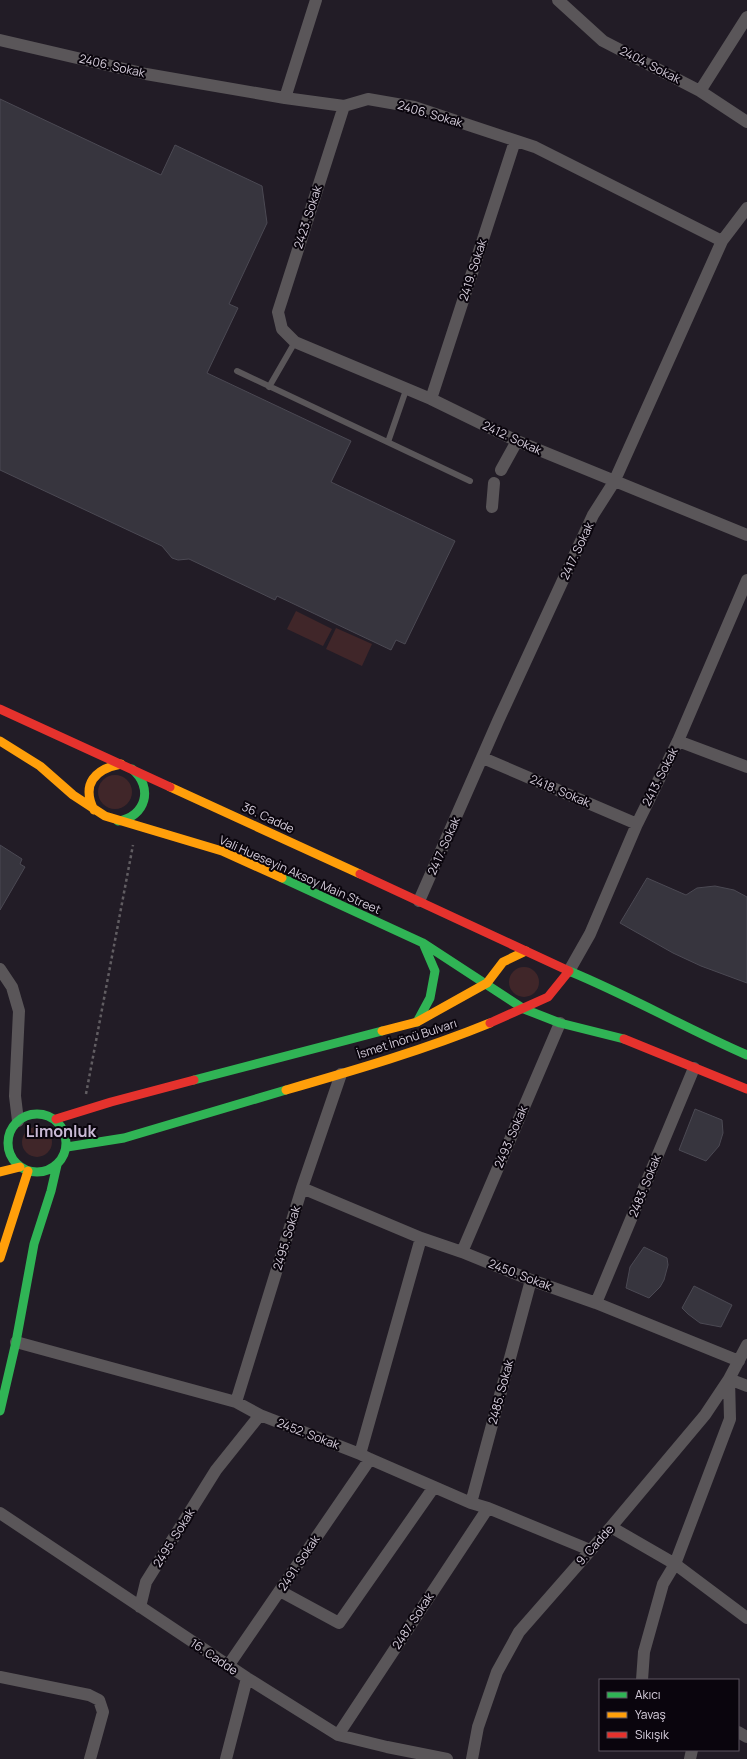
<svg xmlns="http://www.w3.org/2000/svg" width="747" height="1759" viewBox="0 0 747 1759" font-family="Manrope,sans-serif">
<rect width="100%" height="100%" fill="#221c26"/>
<path fill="#402629" d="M 296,611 L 332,629 L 323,646 L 287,629 Z
M 336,628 L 372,644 L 362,666 L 326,649 Z
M98 792a17 17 0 1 1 34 0a17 17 0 1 1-34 0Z
M509 982a15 15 0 1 1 30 0a15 15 0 1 1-30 0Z
M22 1142a15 15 0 1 1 30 0a15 15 0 1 1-30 0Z"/>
<path fill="#37353e" stroke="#4b4953" d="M 0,99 L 161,175 L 175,145 L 262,186 L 267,223 L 229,304 L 238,308 L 207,373 L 351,441 L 331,482 L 455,541 L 405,644 L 396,640 L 391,650 L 277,596 L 275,600 L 189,559 L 178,560 L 172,558 L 162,546 L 0,470 Z
M 0,845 L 22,859 L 20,864 L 25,867 L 0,910 Z
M 647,878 L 686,895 L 697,888 L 715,886 L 734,890 L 747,897 L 747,983 L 701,966 L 673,953 L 620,923 Z
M 695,1109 L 722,1120 L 723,1133 L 719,1146 L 706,1161 L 679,1150 Z
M 644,1247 L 667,1258 L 668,1265 L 664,1280 L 660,1287 L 649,1298 L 626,1288 L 630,1267 Z
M 694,1286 L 732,1305 L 721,1327 L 700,1323 L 688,1314 L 682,1308 Z"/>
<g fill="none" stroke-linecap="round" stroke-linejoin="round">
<path stroke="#615d62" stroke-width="2.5" stroke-dasharray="3 3" stroke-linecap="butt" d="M 86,1094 L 133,845"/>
<path stroke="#5a5659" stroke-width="6" d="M 237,371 L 470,481
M 269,387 L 295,342
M 388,442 L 406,390"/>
<path stroke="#5a5659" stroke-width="12" d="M 558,0 L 603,41 L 700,91 L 747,122
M 0,40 L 146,74 L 285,98 L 344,106 L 368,99 L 414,107 L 535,147 L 722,241
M 700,91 L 747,17
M 285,98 L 316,0
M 344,106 L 278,312 L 282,329 L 295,342 L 431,399 L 517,441 L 747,535
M 431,399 L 515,141
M 501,470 L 517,441
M 492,507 L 494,483
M 678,741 L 747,767
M 483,758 L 637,824
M 419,901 L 498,721 L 593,515 L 614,482 L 722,241 L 747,208
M 0,969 L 12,987 L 19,1011 L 15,1096 L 18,1121
M 569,971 L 590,934 L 637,824 L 678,741 L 747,580
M 302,1188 L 421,1238 L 462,1252 L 531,1280 L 596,1303 L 739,1361
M 462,1252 L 560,1023
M 596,1303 L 694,1068
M 16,1342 L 236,1402 L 260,1415 L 360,1454 L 370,1459 L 471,1503 L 488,1508 L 590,1550
M 236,1402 L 302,1188 L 341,1074
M 360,1454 L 421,1238
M 471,1503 L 531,1280
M 0,1513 L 247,1678 L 338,1735 L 387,1747 L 447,1759
M 611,1527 L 675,1564 L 747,1618
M 280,1591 L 339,1623 L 434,1487
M 140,1607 L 146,1582 L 216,1470 L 260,1415
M 228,1666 L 370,1459
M 0,1677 L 89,1695 L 99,1700 L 103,1712 L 90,1759
M 642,1680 L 644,1652 L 663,1584 L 675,1564 L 730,1419 L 729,1379 L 747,1386
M 738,1732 L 747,1737
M 338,1735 L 488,1508
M 226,1759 L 247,1678
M 472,1759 L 478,1727 L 497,1672 L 519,1632 L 611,1527 L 705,1415 L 729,1379 L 747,1345
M 690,1759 L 692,1750"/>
<path stroke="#30b455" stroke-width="9" d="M 118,821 C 146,817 154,787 132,769
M 282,878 L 423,943 L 524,1009 L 560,1023 L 624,1039
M 569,971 C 630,996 687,1029 747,1055
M 417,1022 L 430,998 L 435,971 L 423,943
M 194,1080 L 382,1031
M8 1143a29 29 0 1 1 58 0a29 29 0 1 1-58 0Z
M 67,1147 L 124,1138 L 286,1090
M 0,1411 L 16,1342 L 34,1244 L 51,1191 L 57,1165"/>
<path stroke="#ff9f0a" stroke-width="9" d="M 0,741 L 40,766 L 73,795 L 105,816 L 222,851 L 282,878
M 170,787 L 360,874
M 94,810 C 81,784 95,769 121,764
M 382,1031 L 417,1022 L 487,983 L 503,962 L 526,951
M 286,1090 C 355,1070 424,1050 490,1023
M 0,1172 L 20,1167
M 0,1258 L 28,1171"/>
<path stroke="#e5322d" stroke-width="9" d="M 0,709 L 170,787
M 360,874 L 569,971
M 490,1023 L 548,997 L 569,971
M 624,1039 L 747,1089
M 56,1119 L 111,1102 L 194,1080"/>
</g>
<g text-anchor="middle" stroke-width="4" stroke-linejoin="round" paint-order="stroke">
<g font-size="12" fill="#d6cedc" stroke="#0a050d">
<text transform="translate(650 65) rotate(27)" y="4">2404. Sokak</text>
<text transform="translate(112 66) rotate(13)" y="4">2406. Sokak</text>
<text transform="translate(430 114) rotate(16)" y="4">2406. Sokak</text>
<text transform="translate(308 217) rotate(-72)" y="4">2423. Sokak</text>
<text transform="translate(473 270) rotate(-72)" y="4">2419. Sokak</text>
<text transform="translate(512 438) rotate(25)" y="4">2412. Sokak</text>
<text transform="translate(577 551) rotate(-65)" y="4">2417. Sokak</text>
<text transform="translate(660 777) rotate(-63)" y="4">2413. Sokak</text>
<text transform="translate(560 791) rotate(23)" y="4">2418. Sokak</text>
<text transform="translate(268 818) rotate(25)" y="4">36. Cadde</text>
<text transform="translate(444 846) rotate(-66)" y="4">2417. Sokak</text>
<text transform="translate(300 875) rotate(24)" y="4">Vali Hueseyin Aksoy Main Street</text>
<text transform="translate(407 1039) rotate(-18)" y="4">İsmet İnönü Bulvarı</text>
<text transform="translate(511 1137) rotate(-67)" y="4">2493. Sokak</text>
<text transform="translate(645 1186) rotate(-68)" y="4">2483. Sokak</text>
<text transform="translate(287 1238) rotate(-73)" y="4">2495. Sokak</text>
<text transform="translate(520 1275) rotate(21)" y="4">2450. Sokak</text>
<text transform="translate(501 1392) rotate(-75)" y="4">2485. Sokak</text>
<text transform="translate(308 1434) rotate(21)" y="4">2452. Sokak</text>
<text transform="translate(174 1538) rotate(-58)" y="4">2495. Sokak</text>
<text transform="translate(595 1545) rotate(-48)" y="4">9. Cadde</text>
<text transform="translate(299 1563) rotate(-56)" y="4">2491. Sokak</text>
<text transform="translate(413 1621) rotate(-57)" y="4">2487. Sokak</text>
<text transform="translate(214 1657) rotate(34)" y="4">16. Cadde</text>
</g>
<g font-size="16" font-weight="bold" fill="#c9b9d5" stroke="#0a050d">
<text x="61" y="1137">Limonluk</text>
</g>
</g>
<rect x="599" y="1679" width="140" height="72" fill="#0a050d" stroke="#5c5560"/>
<rect x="607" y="1692" width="20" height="6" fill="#30b455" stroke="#5c5560"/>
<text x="635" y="1699" font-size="12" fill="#d6cedc">Akıcı</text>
<rect x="607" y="1712" width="20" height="6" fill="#ff9f0a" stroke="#5c5560"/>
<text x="635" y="1719" font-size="12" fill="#d6cedc">Yavaş</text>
<rect x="607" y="1732" width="20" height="6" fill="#e5322d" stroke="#5c5560"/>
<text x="635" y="1739" font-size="12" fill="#d6cedc">Sıkışık</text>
</svg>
